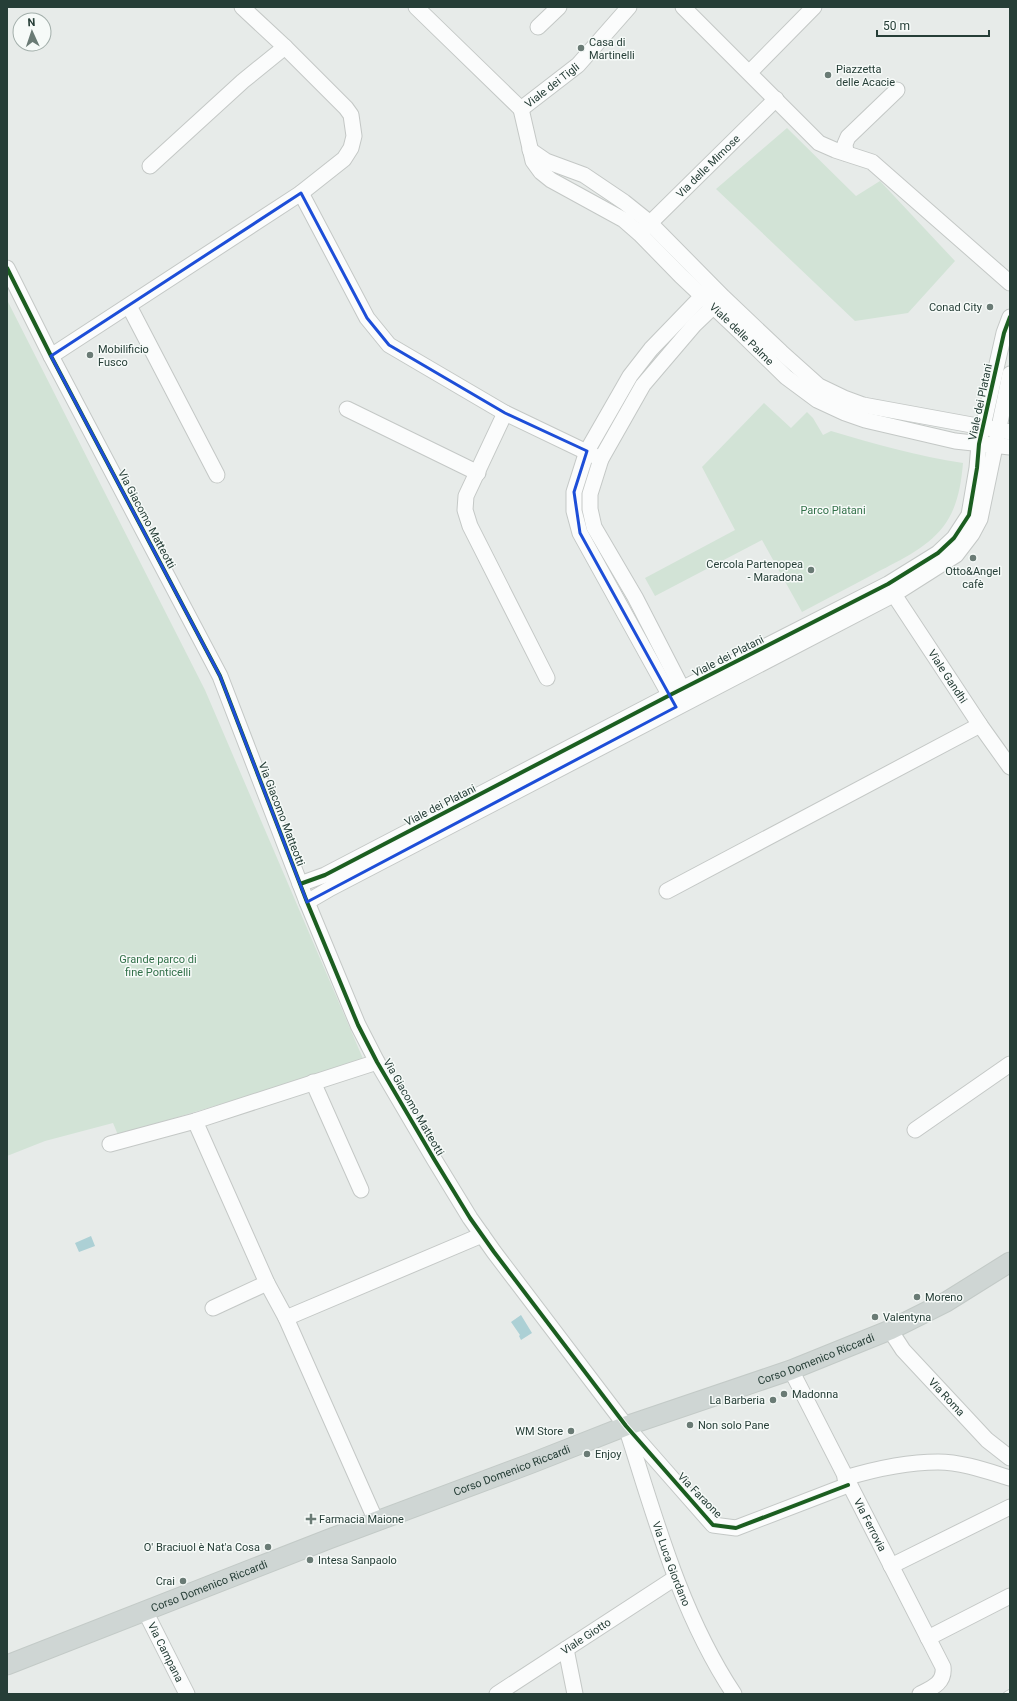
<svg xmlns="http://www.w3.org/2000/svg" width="1017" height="1701" viewBox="0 0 1017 1701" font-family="Roboto,sans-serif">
<rect width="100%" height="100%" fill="#e7ebe9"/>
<path fill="#d2e3d6" d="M 787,128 L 856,196 L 880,181 L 955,261 L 908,313 L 855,321 L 716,189 Z
M 7,300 L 205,690 L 364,1061 L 118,1135 L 113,1123 L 45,1141 L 7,1156 Z
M 764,403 L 791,428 L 807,412 L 813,418 L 823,435 L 831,431 C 874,444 918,456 963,463 C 961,486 957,509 943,527 C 926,549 896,562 872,575 C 849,587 825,600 802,612 L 762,540 L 655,596 L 645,578 L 735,530 L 702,467 Z"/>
<path fill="#acd0d5" d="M 91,1236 L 95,1246 L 79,1252 L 75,1243 Z
M 521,1315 L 532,1333 L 521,1340 L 519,1336 L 520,1335 L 511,1322 Z"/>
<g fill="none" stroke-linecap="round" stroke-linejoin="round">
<g stroke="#c4c8c6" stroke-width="17">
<g id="minor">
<path d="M 242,7 L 285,47 L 346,108 L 351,115 L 354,136 L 351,148 L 344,159 L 301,193"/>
<path d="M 416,7 L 521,109"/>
<path d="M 683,7 L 819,143 L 835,150 L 872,162 L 1010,283"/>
<path d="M 538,27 L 559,7"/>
<path d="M 750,72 L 814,7"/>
<path id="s1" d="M 521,109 L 533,161 L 541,172 L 551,180 L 624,220 L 640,234 L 681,276 L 734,326 L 786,377 L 817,400 L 845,413 L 865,420 L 955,441 L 1010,447"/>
<path id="s2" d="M 521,109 L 578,65 L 629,7"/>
<path d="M 530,150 L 546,161 L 584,175 L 624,202 L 649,222 L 723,297 L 781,352 L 819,386 L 844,398 L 863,405 L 1010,432"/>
<path d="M 846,153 L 845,144 L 848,137 L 897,90"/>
<path d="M 150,166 L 243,81 L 285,47"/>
<path id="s3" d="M 643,230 L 776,99"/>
<path d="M 7,268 L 51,356 L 220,676 L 307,902 L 358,1025 L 377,1062 L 434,1159 L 470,1218 L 494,1252 L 626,1426 L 713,1525 L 736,1528 L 848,1485"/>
<path d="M 129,306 L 217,475"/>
<path d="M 51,356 L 301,193 L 367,318 L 389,345 L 505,413 L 601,459"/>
<path d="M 347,409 L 478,473"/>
<path d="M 505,413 L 466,496 L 465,510 L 470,526 L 547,678"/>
<path id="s4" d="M 889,587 L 980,725 L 1010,767"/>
<path d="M 687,698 L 635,597 L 594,527 L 590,509 L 590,494 L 601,459 L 643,385 L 695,324 L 719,301"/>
<path d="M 674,703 L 580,533 L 574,511 L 574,492 L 587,451 L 630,376 L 651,349 L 708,290"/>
<path d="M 300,884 L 325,875 L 670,695 L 888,584 L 938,553 L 954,538 L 969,515 L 977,468 L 979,444 L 1004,333 L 1010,317"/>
<path d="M 667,891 L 980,725"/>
<path d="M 307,902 L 331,888 L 893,595 L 956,555 L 972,534 L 980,519 L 1010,374"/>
<path d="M 313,1082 L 361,1190"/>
<path d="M 195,1121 L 267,1283 L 286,1318 L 376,1521"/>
<path d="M 915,1130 L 1010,1064"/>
<path d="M 110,1144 L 195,1121 L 377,1062"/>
<path d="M 213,1308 L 267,1283"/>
<path d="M 286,1318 L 482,1235"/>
<path id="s5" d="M 890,1330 L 903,1350 L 987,1440 L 1010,1458"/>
<path id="s6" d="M 791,1370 L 943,1667 C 945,1683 932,1688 920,1694"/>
<path id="s7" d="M 627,1430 C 656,1521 681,1614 734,1694"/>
<path d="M 845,1478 C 875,1469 906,1462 938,1462 C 962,1462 987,1471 1010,1478"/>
<path d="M 891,1566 L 1010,1507"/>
<path id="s8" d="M 145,1611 L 187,1694"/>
<path d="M 928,1638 L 1010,1596"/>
<path d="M 566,1649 L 575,1694"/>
<path id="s9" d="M 497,1694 L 675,1578"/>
</g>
</g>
<g stroke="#c3cac7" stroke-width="21">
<g id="major">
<path id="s10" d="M 7,1665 L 329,1539 L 532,1463 L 626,1426 L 791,1370 L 890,1330 L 946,1302 L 1010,1262"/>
</g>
</g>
<use href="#minor" stroke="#fbfcfc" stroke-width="15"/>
<use href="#major" stroke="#cfd6d4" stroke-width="19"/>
<g stroke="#c8ccca" stroke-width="4.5">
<path id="rail" d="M 1005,1694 L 1010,1691"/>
</g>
<use href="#rail" stroke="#f6faf8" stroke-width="3" stroke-dasharray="9" stroke-linecap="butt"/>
<g stroke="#f6faf8" stroke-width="6">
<path id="cycleway" d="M 7,268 L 51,356 L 220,676 L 307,902 L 358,1025 L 377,1062 L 434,1159 L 470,1218 L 494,1252 L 626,1426 L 713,1525 L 736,1528 L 848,1485
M 300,884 L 325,875 L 670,695 L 888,584 L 938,553 L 954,538 L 969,515 L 977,468 L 979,444 L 1004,333 L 1010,317"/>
</g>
<use href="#cycleway" stroke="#1b5e20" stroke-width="4"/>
</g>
<path fill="none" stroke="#1d4ed8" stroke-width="3" stroke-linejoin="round" d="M 301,193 L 367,318 L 389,345 L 505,413 L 587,451 L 574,492 L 580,533 L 676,707 L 307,902 L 220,676 L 51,356 Z"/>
<g fill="#6a7b75" stroke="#f6faf8" stroke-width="1.5">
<circle cx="581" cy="48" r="4"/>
<circle cx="828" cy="75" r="4"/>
<circle cx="990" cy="307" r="4"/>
<circle cx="90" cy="355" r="4"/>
<circle cx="973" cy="558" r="4"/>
<circle cx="811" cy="570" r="4"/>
<circle cx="917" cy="1297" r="4"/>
<circle cx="875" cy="1317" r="4"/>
<circle cx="784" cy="1394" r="4"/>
<circle cx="773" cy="1400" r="4"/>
<circle cx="690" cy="1425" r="4"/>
<circle cx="571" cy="1431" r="4"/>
<circle cx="587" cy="1454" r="4"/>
<path d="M309 1513h4v4h4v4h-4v4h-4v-4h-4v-4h4z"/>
<circle cx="268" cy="1547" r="4"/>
<circle cx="310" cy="1560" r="4"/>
<circle cx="183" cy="1581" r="4"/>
</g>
<g text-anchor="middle" stroke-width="3" stroke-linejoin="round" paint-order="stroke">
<g font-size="11" fill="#263e37" stroke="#f6faf8" text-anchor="start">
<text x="589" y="46">Casa di<tspan x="589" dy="13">Martinelli</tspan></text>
<text x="836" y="73">Piazzetta<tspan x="836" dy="13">delle Acacie</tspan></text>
<text x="982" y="311" text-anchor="end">Conad City</text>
<text x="98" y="353">Mobilificio<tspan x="98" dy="13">Fusco</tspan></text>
<text x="803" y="568" text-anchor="end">Cercola Partenopea<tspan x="803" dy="13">- Maradona</tspan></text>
<text x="973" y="575" text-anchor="middle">Otto&amp;Angel<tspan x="973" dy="13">cafè</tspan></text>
<text x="925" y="1301">Moreno</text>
<text x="883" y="1321">Valentyna</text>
<text x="792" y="1398">Madonna</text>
<text x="765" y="1404" text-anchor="end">La Barberia</text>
<text x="698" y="1429">Non solo Pane</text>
<text x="563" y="1435" text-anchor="end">WM Store</text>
<text x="595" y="1458">Enjoy</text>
<text x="319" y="1523">Farmacia Maione</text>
<text x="260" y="1551" text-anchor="end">O' Braciuol è Nat'a Cosa</text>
<text x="318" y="1564">Intesa Sanpaolo</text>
<text x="175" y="1585" text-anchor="end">Crai</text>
</g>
<g font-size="11" fill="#263e37" stroke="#f6faf8">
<text dy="4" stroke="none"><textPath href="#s2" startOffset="39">Viale dei Tigli</textPath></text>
<text dy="4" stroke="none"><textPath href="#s3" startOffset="91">Via delle Mimose</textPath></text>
<text dy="4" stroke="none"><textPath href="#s1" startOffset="327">Viale delle Palme</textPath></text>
<text transform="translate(980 402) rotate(-78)" y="4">Viale dei Platani</text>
<text transform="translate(147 519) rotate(62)" y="4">Via Giacomo Matteotti</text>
<text transform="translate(728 656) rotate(-27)" y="4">Viale dei Platani</text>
<text dy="4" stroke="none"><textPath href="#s4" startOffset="107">Viale Gandhi</textPath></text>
<text transform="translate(440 805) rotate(-27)" y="4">Viale dei Platani</text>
<text transform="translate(282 814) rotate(69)" y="4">Via Giacomo Matteotti</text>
<text transform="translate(414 1107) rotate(60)" y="4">Via Giacomo Matteotti</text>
<text dy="4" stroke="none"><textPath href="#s10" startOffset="865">Corso Domenico Riccardi</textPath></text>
<text dy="4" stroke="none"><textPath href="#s5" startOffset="88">Via Roma</textPath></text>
<text dy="4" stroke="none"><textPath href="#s10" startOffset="541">Corso Domenico Riccardi</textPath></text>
<text transform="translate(700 1495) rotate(46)" y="4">Via Faraone</text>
<text dy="4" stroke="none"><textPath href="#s6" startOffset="174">Via Ferrovia</textPath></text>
<text dy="4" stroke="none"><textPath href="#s7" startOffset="141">Via Luca Giordano</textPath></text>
<text dy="4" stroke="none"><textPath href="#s10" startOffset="217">Corso Domenico Riccardi</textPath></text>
<text dy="4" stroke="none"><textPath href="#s9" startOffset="106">Viale Giotto</textPath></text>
<text dy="4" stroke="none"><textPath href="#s8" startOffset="46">Via Campana</textPath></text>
</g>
<g font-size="11" fill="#33714a" stroke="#f6faf8">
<text x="833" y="514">Parco Platani</text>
<text x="158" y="963">Grande parco di<tspan x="158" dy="13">fine Ponticelli</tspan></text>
</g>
</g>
<rect width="1017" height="1701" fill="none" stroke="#263e37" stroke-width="16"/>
<g transform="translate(32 32) rotate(357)"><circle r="19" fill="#f6faf8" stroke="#a3afab"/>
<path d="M0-3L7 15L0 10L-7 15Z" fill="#6a7b75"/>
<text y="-6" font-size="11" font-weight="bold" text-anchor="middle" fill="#263e37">N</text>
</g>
<path d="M877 30v6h112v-6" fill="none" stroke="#263e37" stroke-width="2"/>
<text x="883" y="30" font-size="12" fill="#263e37" stroke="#f6faf8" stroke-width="3" paint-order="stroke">50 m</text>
</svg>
